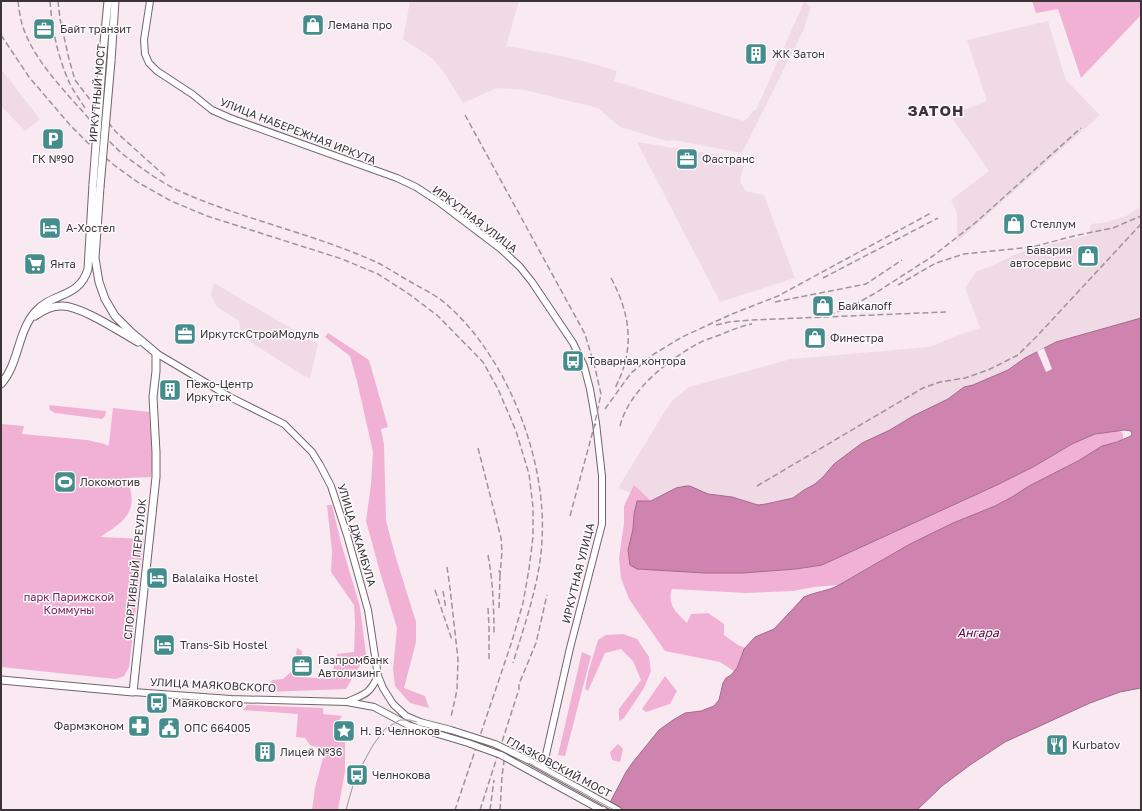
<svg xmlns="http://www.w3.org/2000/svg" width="1142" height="811" viewBox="0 0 1142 811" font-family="'Golos Text',sans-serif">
<rect width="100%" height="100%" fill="#f9eaf2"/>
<path fill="#efdae6" d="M 410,1 L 519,1 L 506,46 L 551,54 L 583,61 L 617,71 L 614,81 L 743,121 L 748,118 L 753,111 L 756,110 L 804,2 L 811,7 L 804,29 L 742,153 L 674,140 L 667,141 L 620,127 L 598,108 L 525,90 L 497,88 L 463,103 L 446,75 L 432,58 L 403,39 Z
M 1048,21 L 1065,77 L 1066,80 L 1100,115 L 957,242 L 957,213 L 951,200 L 989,171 L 947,111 L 958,112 L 987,101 L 967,40 Z
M 1,69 L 40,119 L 25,131 L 1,106 Z
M 637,142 L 745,159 L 740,182 L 746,191 L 764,195 L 795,278 L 720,302 Z
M 1141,206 L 1141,318 L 1056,342 L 1025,358 L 1008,370 L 973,385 L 964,387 L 948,399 L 913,416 L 890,430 L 862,443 L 834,464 L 823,477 L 815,484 L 804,490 L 793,498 L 766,504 L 758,505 L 732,497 L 708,494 L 690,486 L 686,486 L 676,488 L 651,501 L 618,488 L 667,408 L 673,400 L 689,387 L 791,359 L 929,347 L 962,334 L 980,328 L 965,288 L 977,271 L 991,266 L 1023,251 L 1089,235 L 1091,224 L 1107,222 L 1126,216 Z
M 214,283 L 318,344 L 310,379 L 302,375 L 241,336 L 239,321 L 216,306 L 211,294 Z"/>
<path fill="#f1b1d5" d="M 1032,1 L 1141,1 L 1141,15 L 1081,78 L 1058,9 L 1036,13 Z
M 328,333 L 369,360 L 388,427 L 381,429 L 384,445 L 386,521 L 396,558 L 416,622 L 416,642 L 404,688 L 425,696 L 429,708 L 410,703 L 395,686 L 393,669 L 397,628 L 380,572 L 366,521 L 371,484 L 373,452 L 357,381 L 350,356 L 325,337 Z
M 49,405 L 106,411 L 105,416 L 102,419 L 55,413 L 50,410 Z
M 113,408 L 149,412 L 153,461 L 151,477 L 127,478 C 139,511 127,520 100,537 L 144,539 L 129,667 L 124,676 L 116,679 L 1,667 L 1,424 L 24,426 L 22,434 L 87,440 L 105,444 L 108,446 L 109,444 Z
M 1120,431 L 1123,434 L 1123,439 L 1121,441 L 1102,446 L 1078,461 L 1029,486 L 1012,497 L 995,506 L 953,523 L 910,544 L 839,585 L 814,587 L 793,591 L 746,593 L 672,589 C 667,605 676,612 687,623 L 691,614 L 708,613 L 724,624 L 724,635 L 738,645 L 745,648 L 737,668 L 734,671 L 720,662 L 665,651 L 629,599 L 621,578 L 619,558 L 624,523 L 624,506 L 634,485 L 651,501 L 637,501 L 634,514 L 633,529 L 628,550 L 637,569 L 705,573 L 743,573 L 796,569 L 822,565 L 997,485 L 1033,467 L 1072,444 L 1095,434 Z
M 327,505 L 332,505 L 341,543 L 360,607 L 366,655 L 346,689 L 266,692 L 272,680 L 283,679 L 294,669 L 297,648 L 302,651 L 300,677 L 331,679 L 337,654 L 354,652 L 355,624 L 354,605 L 331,572 L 332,551 Z
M 623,634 L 637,639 L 649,657 L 651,671 L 644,688 L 624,718 L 619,721 L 619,709 L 641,680 L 633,661 L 621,649 L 605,653 L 588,691 L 585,689 L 588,673 L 598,640 L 606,635 Z
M 582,652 L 591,656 L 565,756 L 558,755 Z
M 665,676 L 677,691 L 670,704 L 646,712 L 642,709 Z
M 247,705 L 323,708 L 323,714 L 342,716 L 341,718 L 335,724 L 334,733 L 339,738 L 345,740 L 345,771 L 338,810 L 312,810 L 315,788 L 325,750 L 310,745 L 305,738 L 296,737 L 298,714 L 243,710 Z
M339 729a6 6 0 1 1 12 0a6 6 0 1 1-12 0Z
M 618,744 L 623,749 L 620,762 L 612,760 L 610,752 Z"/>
<path fill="#cf83af" stroke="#a26b8b" d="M 1141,318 L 1141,688 L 1120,692 L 1090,703 L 1005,742 L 970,765 L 942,786 L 917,810 L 606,810 L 626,772 L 633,762 L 659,730 L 673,720 L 685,713 L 701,711 L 714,706 L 719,700 L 723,683 L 726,678 L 731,675 L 737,668 L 742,655 L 744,649 L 755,637 L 774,629 L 804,597 C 815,592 828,591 839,585 L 910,544 L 953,523 L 995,506 L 1012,497 L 1029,486 L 1078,461 L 1102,446 L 1117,442 L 1131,436 L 1132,433 L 1131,431 L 1125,430 L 1095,434 L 1072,444 L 1033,467 L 997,485 L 822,565 L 796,569 L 743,573 L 705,573 L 637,569 L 630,565 L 628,550 L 633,529 L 634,514 L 637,501 L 651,501 L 676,488 L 686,486 L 690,486 L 708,494 L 732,497 L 758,505 L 766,504 L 793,498 L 804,490 L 815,484 L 823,477 L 834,464 L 862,443 L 890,430 L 913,416 L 948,399 L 964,387 L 973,385 L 1008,370 L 1025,358 L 1056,342 Z"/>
<path fill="#f9eaf2" d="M 1044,348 L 1052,369 L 1046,372 L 1037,351 Z"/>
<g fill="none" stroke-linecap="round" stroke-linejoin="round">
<g stroke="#71646b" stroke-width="8">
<path id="secondary" d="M 150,1 L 144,40 L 145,54 L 149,63 L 157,71 L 192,94 L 212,110 L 230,118 L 397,178 L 416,187 L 439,202 L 501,249 L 520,267 L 532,282 L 573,343 L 584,366 L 590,389 L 596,423 L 602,476 L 602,524 L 570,648 L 543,768
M 156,353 L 230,397 L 284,424 L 312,452 L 320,465 L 331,486 L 347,535 L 368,610 L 378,676 L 383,688 L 393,704 L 406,716 L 420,722
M 133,692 L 231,699 L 347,702 L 374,707 L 408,725 L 418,728
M 349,701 C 366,694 370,693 378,676
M 528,760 L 618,810"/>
</g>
<g stroke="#71646b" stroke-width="9">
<path id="primary" d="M 103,53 L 108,1
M 111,61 L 115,1
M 100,187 L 95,258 L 99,282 L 105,299 L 115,316 L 131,332 L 156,353
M 35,316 C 42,311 52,306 61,306 C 80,305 120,332 138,342
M 1,384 C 19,364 17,333 35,312 C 52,292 79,299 88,269 L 93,184
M 1,680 L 133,692 L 156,477 L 156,452 L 153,397 L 156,371 L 156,353"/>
</g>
<use href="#secondary" stroke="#fff" stroke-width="6"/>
<use href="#primary" stroke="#fff" stroke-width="7"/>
<path stroke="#9e9399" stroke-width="1" d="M 346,810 L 355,778 L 373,745 L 385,729 L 400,720 L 410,720 L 450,731 L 503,749 L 614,810"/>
<path stroke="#9e9399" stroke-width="1.5" stroke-dasharray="6 3" stroke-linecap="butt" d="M 18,1 C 19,9 20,17 22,24 C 31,54 54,79 74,102 C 91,120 110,145 129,159 C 144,170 161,182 177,190 C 241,219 312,233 376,262 C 387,267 398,275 409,281 C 421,288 434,294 445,303 C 507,356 547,459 542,540 C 540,582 525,623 513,663
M 50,1 C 52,30 58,58 70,84 C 74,92 80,100 85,108
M 58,1 L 60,19 L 69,59 L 75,80 L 88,97 L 116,132 L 166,177
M 1,35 L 29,77 L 70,125 L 88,143 L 114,165 L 139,183 L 171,201 L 207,216 L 342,259 L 378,274 L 409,294 L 438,316 L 483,362 L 498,389 L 516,431 L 529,474 L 533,507 L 533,537 L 529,569 L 523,603 L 512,641 L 455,810
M 465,115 L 585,334 L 595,368 L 601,394 L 594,427
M 611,278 C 631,315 635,350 615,388
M 823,278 L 938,218
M 898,285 L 936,263 L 964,254 L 1032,247 L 1078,235 L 1113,228 L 1141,216
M 775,302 L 866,284 L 902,260
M 820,317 L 847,309 L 877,292 L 933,256 L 975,223 L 1081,128
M 716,325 L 729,322 L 752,320 L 946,312
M 605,409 L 631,373 L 654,354 L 682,337 L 732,314 L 778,296 L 931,213
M 620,426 C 629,390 668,360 699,343 C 706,339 715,337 722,334 C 732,330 741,326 752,324
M 478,448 L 501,538 L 502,552 L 500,575
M 757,486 L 923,388 L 940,382 L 965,378 L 988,370 L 1018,355 L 1038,335 L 1141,224
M 570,516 L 594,427 L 597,422
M 488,555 C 493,583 494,608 494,636
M 447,567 L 450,588 L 458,659 L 457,690 L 451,717
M 435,590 L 452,640
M 443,591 L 446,609
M 488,608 L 489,627 L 489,662
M 499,608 L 500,575 L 499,570
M 480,810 L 519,689 L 519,684 L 536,643 L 547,595
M 490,810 L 494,780
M 500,810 L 502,776 L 507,739"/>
<g stroke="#71646b" stroke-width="8" stroke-linecap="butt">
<path id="secondary-bridge" d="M 420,722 L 451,730 L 495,744 L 528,760
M 418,728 L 468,743 L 501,755 L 601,810"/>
</g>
<g stroke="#71646b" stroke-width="9" stroke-linecap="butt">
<path id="primary-bridge" d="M 93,184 L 103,53
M 100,187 L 111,61"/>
</g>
<use href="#secondary-bridge" stroke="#fff" stroke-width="6"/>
<use href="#primary-bridge" stroke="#fff" stroke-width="7"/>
</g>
<defs>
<g id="shop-square" transform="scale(1.15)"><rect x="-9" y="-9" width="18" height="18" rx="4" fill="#458d8c" stroke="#fefbfd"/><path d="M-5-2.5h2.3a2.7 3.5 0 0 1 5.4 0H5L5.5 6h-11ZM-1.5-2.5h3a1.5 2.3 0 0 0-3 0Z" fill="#fff"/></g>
<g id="office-square" transform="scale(1.15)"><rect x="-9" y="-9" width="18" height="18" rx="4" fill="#458d8c" stroke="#fefbfd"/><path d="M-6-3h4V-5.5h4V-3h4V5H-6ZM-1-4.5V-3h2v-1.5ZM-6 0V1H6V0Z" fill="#fff"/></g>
<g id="building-square" transform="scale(1.15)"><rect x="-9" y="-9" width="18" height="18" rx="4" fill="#458d8c" stroke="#fefbfd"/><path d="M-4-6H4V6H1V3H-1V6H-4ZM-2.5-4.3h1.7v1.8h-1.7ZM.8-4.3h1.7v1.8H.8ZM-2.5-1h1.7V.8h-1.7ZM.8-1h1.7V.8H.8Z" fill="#fff"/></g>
<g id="parking-square" transform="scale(1.15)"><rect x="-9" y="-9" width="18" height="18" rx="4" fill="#458d8c" stroke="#fefbfd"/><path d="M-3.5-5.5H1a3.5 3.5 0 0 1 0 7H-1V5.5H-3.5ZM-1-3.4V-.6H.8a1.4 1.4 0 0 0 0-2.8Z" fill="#fff"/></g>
<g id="hotel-square" transform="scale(1.15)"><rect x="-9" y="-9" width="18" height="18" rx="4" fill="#458d8c" stroke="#fefbfd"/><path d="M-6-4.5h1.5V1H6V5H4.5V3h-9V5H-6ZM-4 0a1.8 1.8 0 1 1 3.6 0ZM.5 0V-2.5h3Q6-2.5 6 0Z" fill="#fff"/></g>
<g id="supermarket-square" transform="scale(1.15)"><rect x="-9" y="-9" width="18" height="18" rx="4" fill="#458d8c" stroke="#fefbfd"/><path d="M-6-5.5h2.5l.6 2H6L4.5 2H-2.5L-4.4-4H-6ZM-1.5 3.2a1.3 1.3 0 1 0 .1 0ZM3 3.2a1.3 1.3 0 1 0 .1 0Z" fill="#fff"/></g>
<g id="bus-square" transform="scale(1.15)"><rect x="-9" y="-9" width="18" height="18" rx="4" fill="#458d8c" stroke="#fefbfd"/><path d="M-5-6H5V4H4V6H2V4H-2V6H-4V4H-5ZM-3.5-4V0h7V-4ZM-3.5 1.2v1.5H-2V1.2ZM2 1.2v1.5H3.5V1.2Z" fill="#fff"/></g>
<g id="stadium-square" transform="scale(1.15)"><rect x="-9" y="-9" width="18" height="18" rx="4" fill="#458d8c" stroke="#fefbfd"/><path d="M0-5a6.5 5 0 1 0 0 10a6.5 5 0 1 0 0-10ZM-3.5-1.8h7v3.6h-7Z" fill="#fff"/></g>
<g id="pharmacy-square" transform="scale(1.15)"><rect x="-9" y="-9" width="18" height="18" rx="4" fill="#458d8c" stroke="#fefbfd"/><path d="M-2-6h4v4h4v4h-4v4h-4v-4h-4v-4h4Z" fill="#fff"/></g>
<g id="civic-square" transform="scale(1.15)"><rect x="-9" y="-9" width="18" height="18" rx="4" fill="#458d8c" stroke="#fefbfd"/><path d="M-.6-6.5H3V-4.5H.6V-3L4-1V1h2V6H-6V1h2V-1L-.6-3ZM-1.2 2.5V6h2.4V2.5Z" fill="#fff"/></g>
<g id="sight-square" transform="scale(1.15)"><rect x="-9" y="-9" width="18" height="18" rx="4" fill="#458d8c" stroke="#fefbfd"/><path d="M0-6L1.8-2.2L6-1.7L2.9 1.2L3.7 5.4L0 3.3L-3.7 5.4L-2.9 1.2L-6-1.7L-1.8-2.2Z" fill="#fff"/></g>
<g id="restaurant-square" transform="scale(1.15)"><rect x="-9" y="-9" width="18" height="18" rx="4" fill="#458d8c" stroke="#fefbfd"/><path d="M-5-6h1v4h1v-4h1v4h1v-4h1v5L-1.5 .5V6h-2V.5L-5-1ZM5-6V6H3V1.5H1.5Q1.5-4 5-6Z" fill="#fff"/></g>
</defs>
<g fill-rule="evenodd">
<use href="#shop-square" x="313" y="25"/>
<use href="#office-square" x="44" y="29"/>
<use href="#building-square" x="756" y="54"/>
<use href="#parking-square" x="53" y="139"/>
<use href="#office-square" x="687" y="159"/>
<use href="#shop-square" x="1014" y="224"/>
<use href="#hotel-square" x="50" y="228"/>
<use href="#shop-square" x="1088" y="256"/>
<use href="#supermarket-square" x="35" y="264"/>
<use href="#shop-square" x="823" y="306"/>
<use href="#office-square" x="185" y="334"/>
<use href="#shop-square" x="815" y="338"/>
<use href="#bus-square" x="573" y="361"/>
<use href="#building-square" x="170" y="390"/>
<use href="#stadium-square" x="65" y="482"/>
<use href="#hotel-square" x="157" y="578"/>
<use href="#hotel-square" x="164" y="645"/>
<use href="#office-square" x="302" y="666"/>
<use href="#bus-square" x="157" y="703"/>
<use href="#pharmacy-square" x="139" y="726"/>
<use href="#civic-square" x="169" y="728"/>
<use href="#sight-square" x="344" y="731"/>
<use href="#restaurant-square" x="1057" y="745"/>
<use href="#building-square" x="265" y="752"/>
<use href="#bus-square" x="357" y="775"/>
</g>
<g text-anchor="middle" stroke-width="3" stroke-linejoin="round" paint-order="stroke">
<g font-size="11" fill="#3a3437" stroke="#fefbfd" text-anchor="start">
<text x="328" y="29">Лемана про</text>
<text x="60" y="33">Байт транзит</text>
<text x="772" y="58">ЖК Затон</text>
<text x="53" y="163" text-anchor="middle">ГК №90</text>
<text x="702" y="163">Фастранс</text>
<text x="1030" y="228">Стеллум</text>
<text x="66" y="232">А-Хостел</text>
<text x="1072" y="254" text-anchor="end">Бавария<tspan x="1072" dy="13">автосервис</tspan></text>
<text x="50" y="268">Янта</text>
<text x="838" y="310">Байкалoff</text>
<text x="200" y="338">ИркутскСтройМодуль</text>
<text x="830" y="342">Финестра</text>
<text x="588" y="365">Товарная контора</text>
<text x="186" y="388">Пежо-Центр<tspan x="186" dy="13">Иркутск</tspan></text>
<text x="80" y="486">Локомотив</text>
<text x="172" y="582">Balalaika Hostel</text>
<text x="180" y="649">Trans-Sib Hostel</text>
<text x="318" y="664">Газпромбанк<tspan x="318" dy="13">Автолизинг</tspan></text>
<text x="172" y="707">Маяковского</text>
<text x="124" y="730" text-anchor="end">Фармэконом</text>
<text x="184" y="732">ОПС 664005</text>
<text x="360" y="735">Н. В. Челноков</text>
<text x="1072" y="749">Kurbatov</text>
<text x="280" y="756">Лицей №36</text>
<text x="372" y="779">Челнокова</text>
</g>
<g font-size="11" fill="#3a3437" stroke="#fefbfd">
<text transform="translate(97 93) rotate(-85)" y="4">ИРКУТНЫЙ МОСТ</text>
<text transform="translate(298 131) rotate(21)" y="4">УЛИЦА НАБЕРЕЖНАЯ ИРКУТА</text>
<text transform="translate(475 219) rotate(37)" y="4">ИРКУТНАЯ УЛИЦА</text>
<text transform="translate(357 535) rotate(73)" y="4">УЛИЦА ДЖАМБУЛА</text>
<text transform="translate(135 569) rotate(-84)" y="4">СПОРТИВНЫЙ ПЕРЕУЛОК</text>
<text transform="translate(578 573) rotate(-76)" y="4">ИРКУТНАЯ УЛИЦА</text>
<text transform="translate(213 685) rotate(3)" y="4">УЛИЦА МАЯКОВСКОГО</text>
<text transform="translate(559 767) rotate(28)" y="4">ГЛАЗКОВСКИЙ МОСТ</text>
</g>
<g font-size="11" fill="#731a55" stroke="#fefbfd">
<text x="69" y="601">парк Парижской<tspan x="69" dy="13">Коммуны</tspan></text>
</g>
<g font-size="12" font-style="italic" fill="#5d0042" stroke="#fefbfd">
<text x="978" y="637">Ангара</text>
</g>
<g font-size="15" font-weight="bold" letter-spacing="1" fill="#40343b" stroke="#fefbfd">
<text x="936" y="116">ЗАТОН</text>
</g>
</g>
<rect width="1142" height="811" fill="none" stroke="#3a3437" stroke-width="4"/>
</svg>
